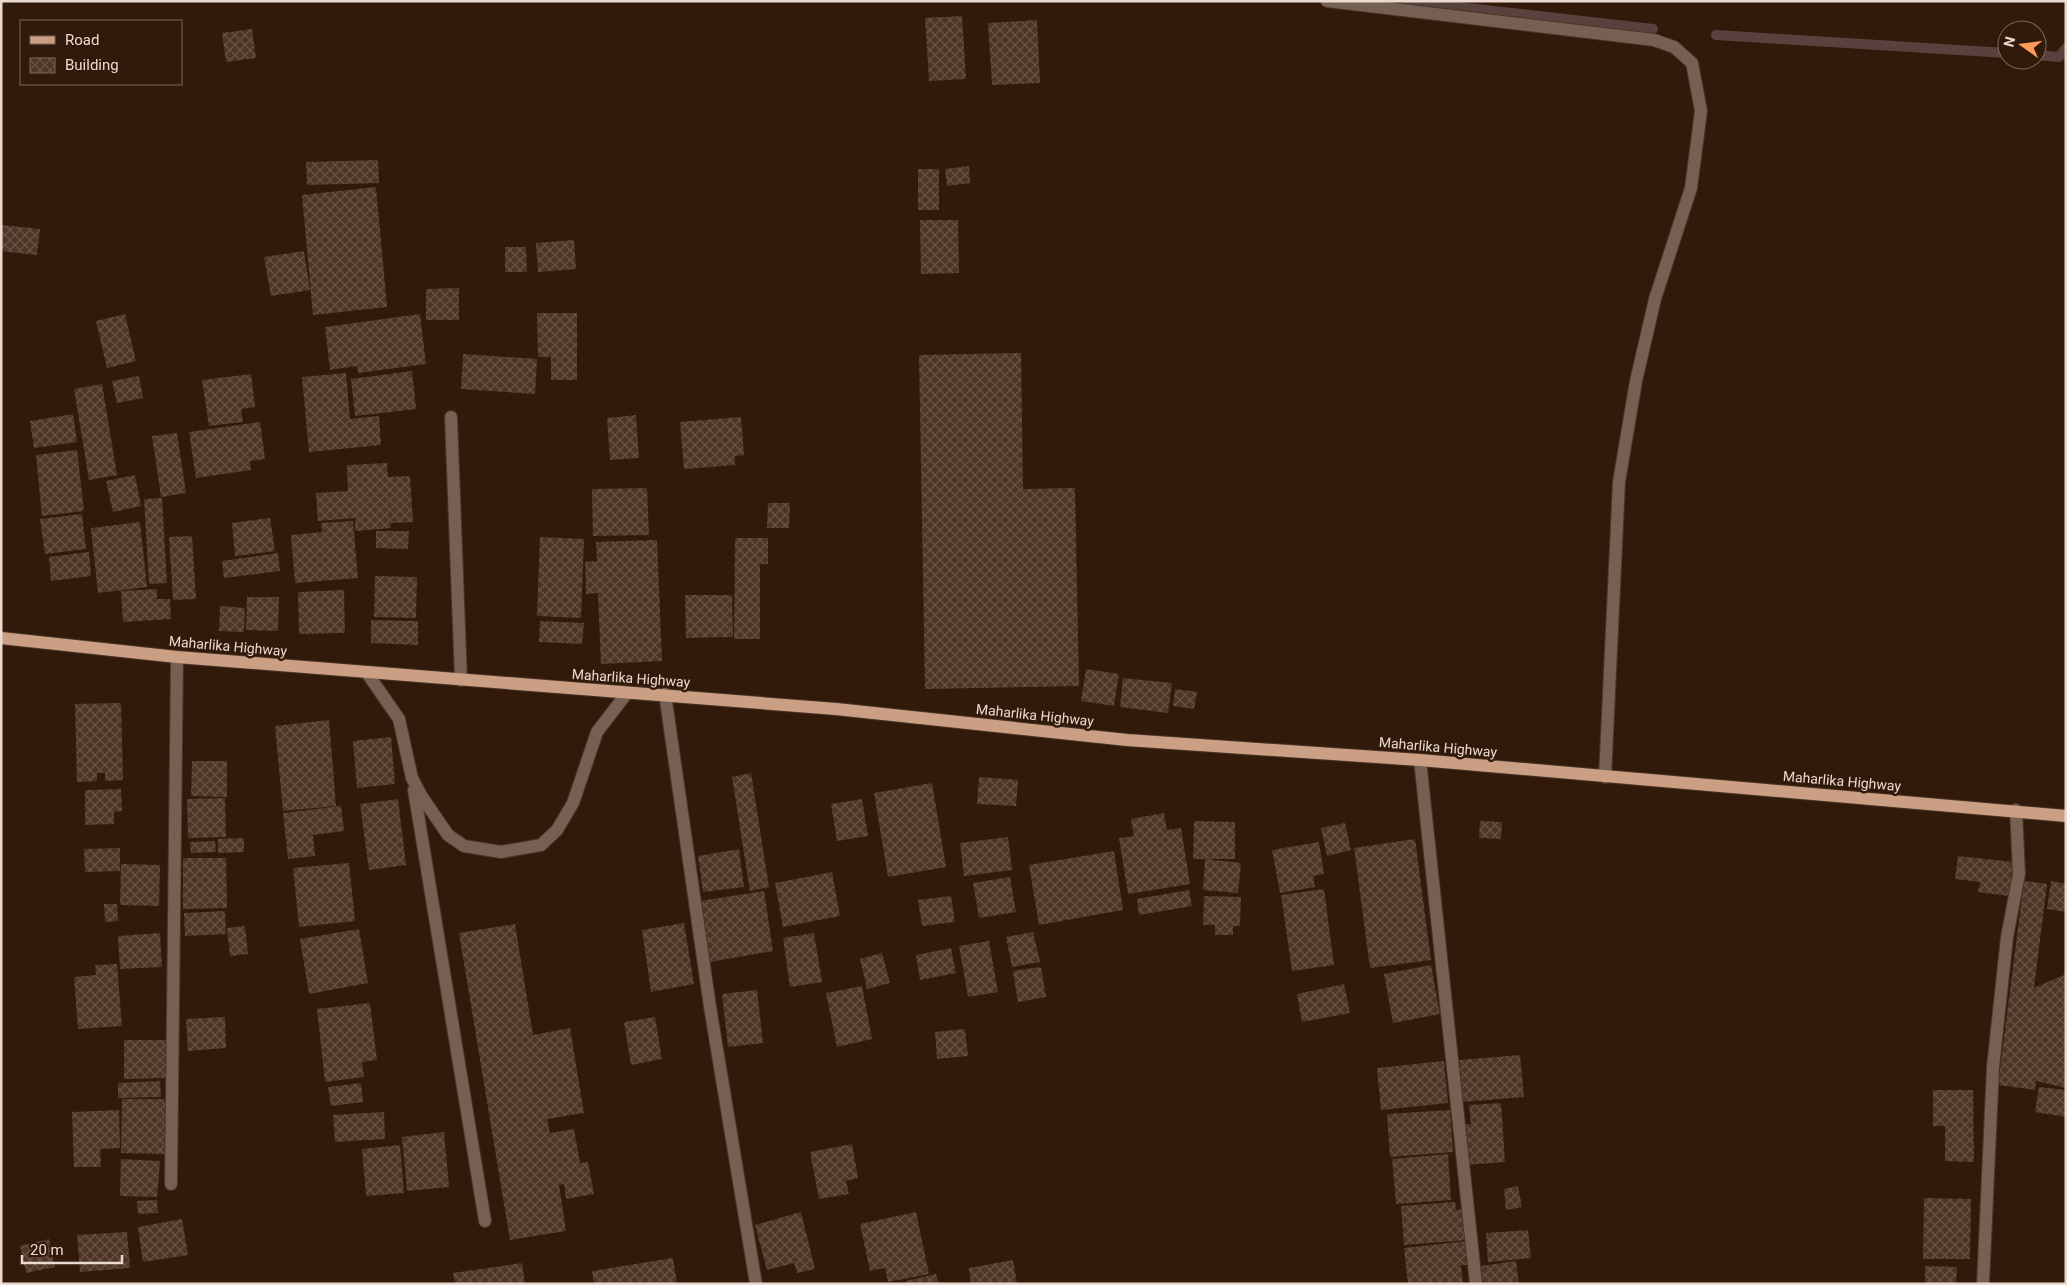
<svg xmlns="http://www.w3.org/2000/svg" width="2067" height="1285" viewBox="0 0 2067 1285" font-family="Roboto,sans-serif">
<defs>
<pattern id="building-cross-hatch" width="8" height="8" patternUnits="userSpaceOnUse" patternTransform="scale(1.25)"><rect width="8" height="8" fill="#4f3525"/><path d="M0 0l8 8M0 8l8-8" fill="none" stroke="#685244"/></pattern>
</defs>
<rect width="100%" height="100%" fill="#311a0a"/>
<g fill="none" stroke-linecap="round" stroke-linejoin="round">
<path stroke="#59423e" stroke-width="10" d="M 1406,1 L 1653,29
M 1716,35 L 2007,53
M 2037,55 L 2059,57 L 2066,48"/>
</g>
<path fill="url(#building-cross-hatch)" d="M 962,16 L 966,79 L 929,81 L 925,18 Z
M 1037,20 L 1040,83 L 992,85 L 988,23 Z
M 252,29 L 256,58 L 226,62 L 222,33 Z
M 378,160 L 379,183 L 307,185 L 306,162 Z
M 969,166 L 970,183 L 947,186 L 945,169 Z
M 918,169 L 939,169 L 939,210 L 918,210 Z
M 376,187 L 387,307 L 313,315 L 302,195 Z
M 920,220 L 958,220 L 959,273 L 921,274 Z
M 1,225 L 40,229 L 37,255 L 1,251 Z
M 574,240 L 576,269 L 538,272 L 536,243 Z
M 505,247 L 526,247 L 527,272 L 505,272 Z
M 304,251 L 310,290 L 271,296 L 264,257 Z
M 459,288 L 459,320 L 426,320 L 426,289 Z
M 537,313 L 577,313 L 577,380 L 551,380 L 551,357 L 538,357 Z
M 125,314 L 136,361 L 107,368 L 96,321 Z
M 420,314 L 426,364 L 358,373 L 357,366 L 330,370 L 325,327 Z
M 1021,353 L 1023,489 L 1075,488 L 1079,686 L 925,689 L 919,355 Z
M 463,354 L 537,359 L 535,394 L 461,389 Z
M 412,371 L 416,409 L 355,416 L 351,379 Z
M 346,373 L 350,419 L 379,416 L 381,445 L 309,452 L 302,377 Z
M 251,374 L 255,407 L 241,409 L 243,422 L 209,426 L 202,380 Z
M 139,376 L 143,398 L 117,403 L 112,381 Z
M 102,384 L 117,475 L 89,480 L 74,389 Z
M 73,414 L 77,442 L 34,448 L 30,421 Z
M 636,415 L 639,458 L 610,460 L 607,418 Z
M 741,417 L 744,455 L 735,456 L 735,465 L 684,469 L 680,422 Z
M 260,422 L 265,459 L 250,461 L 251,470 L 196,478 L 189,432 Z
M 177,433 L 186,493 L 161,497 L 152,436 Z
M 77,450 L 84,511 L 42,516 L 36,455 Z
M 387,463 L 388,477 L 410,476 L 413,522 L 391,523 L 389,488 L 391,528 L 355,531 L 355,518 L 318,521 L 316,493 L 348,491 L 347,465 Z
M 135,475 L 141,506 L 113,512 L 106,481 Z
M 647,488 L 649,535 L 593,536 L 592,489 Z
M 162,498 L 167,583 L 149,584 L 144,499 Z
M 768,503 L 790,503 L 789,528 L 767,528 Z
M 82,514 L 86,549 L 45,554 L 40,519 Z
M 270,518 L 275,551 L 235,556 L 232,523 Z
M 353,521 L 358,578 L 295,583 L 291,535 L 322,532 L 321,523 Z
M 140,522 L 147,587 L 98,593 L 91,528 Z
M 376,531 L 409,531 L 408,549 L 376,548 Z
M 192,536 L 196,599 L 173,600 L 169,537 Z
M 540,537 L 584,539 L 581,618 L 537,616 Z
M 735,538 L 768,538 L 768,564 L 760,564 L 760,639 L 734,639 Z
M 657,540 L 662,661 L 601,664 L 598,593 L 586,594 L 585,562 L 597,561 L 596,542 Z
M 89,552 L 91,576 L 51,581 L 49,557 Z
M 278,553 L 280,571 L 224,578 L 222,561 Z
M 375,576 L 417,577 L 416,618 L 374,617 Z
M 157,589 L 157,599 L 170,599 L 171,619 L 123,622 L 121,591 Z
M 344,590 L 345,633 L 299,634 L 298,592 Z
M 685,595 L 732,595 L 733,637 L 686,638 Z
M 247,597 L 279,597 L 278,631 L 246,630 Z
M 220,606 L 245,608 L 244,632 L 219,631 Z
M 371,620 L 418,621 L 418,645 L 371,643 Z
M 540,621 L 584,623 L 582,644 L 539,642 Z
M 1086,669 L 1119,674 L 1114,706 L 1081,701 Z
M 1123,678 L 1172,683 L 1168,713 L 1120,707 Z
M 1175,689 L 1197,692 L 1194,709 L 1173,706 Z
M 121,703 L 123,780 L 105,781 L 105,773 L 97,773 L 97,781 L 77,782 L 75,704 Z
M 329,720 L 336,806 L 283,811 L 275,726 Z
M 391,737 L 395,784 L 357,788 L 353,741 Z
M 192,761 L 227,761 L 227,797 L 191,796 Z
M 751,773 L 769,887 L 750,891 L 732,777 Z
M 979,777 L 1018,780 L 1016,806 L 977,804 Z
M 932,783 L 946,867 L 888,877 L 874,793 Z
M 121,789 L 122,811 L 114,812 L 114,824 L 85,825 L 85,790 Z
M 225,798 L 226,837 L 188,838 L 187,799 Z
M 398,799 L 406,865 L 369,870 L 360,804 Z
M 862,799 L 868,836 L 837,841 L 831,804 Z
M 341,806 L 344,831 L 313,835 L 315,856 L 288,859 L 283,813 Z
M 1164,813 L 1167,830 L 1181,828 L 1190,884 L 1128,894 L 1119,838 L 1134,836 L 1131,819 Z
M 1194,821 L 1235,822 L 1235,859 L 1193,859 Z
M 1480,821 L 1502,822 L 1501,839 L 1479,838 Z
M 1345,823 L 1351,850 L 1327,856 L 1321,828 Z
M 1008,837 L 1012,870 L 964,876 L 960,843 Z
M 244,838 L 244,852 L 218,853 L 218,839 Z
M 1415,839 L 1431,960 L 1370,968 L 1354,848 Z
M 215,841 L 216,852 L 191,853 L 190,842 Z
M 1319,842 L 1324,874 L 1313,876 L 1315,887 L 1280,893 L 1272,850 Z
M 120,848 L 120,871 L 85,872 L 84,849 Z
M 739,849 L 744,887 L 703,892 L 698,856 Z
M 1114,851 L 1123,910 L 1039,925 L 1029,865 Z
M 1958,856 L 2013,862 L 2009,896 L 1978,892 L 1980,882 L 1955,879 Z
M 183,858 L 226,858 L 227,908 L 183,909 Z
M 1205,859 L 1241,863 L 1238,893 L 1203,890 Z
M 349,863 L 355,921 L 299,927 L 293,868 Z
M 121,864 L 160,865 L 159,906 L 120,905 Z
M 832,872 L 840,916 L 783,927 L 775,883 Z
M 1010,877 L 1016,912 L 979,918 L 973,883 Z
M 2024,881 L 2047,884 L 2034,988 L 2066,974 L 2066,1088 L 2036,1081 L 2035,1090 L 1998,1085 Z
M 2051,881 L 2066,884 L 2066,912 L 2047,909 Z
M 1324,889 L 1334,965 L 1292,971 L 1281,895 Z
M 1189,890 L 1192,906 L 1139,915 L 1137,899 Z
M 764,891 L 773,951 L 710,962 L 700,901 Z
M 951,896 L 955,922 L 922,926 L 918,900 Z
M 1204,896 L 1241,897 L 1240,926 L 1233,926 L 1233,935 L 1215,935 L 1215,925 L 1203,925 Z
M 104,904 L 117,904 L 118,921 L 105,922 Z
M 225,911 L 226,934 L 185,936 L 184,913 Z
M 684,923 L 694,984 L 651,992 L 642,930 Z
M 515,924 L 533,1035 L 570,1028 L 584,1113 L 547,1119 L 550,1133 L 574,1129 L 580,1163 L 588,1162 L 594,1194 L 566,1199 L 564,1184 L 559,1185 L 566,1231 L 510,1240 L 459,933 Z
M 245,926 L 248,954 L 230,956 L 227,928 Z
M 359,929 L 368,983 L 309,994 L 300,939 Z
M 1033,932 L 1040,962 L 1012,967 L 1006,937 Z
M 160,933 L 162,967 L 120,969 L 118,936 Z
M 814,933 L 822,982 L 790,987 L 783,938 Z
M 989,941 L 998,992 L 968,997 L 959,946 Z
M 951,948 L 956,973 L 920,980 L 916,955 Z
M 882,953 L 890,983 L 867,989 L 860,959 Z
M 117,964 L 122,1026 L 78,1029 L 74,977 L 96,975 L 95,965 Z
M 1431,965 L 1440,1014 L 1393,1023 L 1384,974 Z
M 1041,967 L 1046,997 L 1018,1002 L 1013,971 Z
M 1344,984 L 1350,1013 L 1302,1022 L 1297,994 Z
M 862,986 L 872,1039 L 837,1047 L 826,993 Z
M 757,990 L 763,1043 L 728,1047 L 722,994 Z
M 370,1003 L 377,1060 L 362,1062 L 364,1077 L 325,1082 L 317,1009 Z
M 225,1017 L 226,1048 L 188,1051 L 186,1019 Z
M 655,1017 L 662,1059 L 631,1065 L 624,1022 Z
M 965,1029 L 968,1056 L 937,1059 L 935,1032 Z
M 124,1040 L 166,1040 L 166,1078 L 124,1079 Z
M 1520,1055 L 1524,1097 L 1463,1102 L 1459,1060 Z
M 1444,1061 L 1448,1103 L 1381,1110 L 1377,1068 Z
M 160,1081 L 161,1097 L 118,1098 L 118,1083 Z
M 361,1083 L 363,1102 L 331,1106 L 328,1087 Z
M 2039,1087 L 2066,1090 L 2066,1117 L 2035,1112 Z
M 1933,1090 L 1973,1090 L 1974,1162 L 1945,1161 L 1945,1126 L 1933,1126 Z
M 122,1099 L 168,1099 L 166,1154 L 121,1153 Z
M 1501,1103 L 1505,1162 L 1466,1165 L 1463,1124 L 1471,1124 L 1469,1105 Z
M 119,1110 L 120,1148 L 100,1149 L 101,1167 L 74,1167 L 72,1112 Z
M 1450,1110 L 1453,1152 L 1390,1157 L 1387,1114 Z
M 384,1112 L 385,1139 L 335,1142 L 333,1115 Z
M 444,1132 L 449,1187 L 407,1191 L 402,1137 Z
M 852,1144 L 858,1178 L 846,1181 L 849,1194 L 819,1199 L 810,1152 Z
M 400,1145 L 404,1193 L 366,1196 L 362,1149 Z
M 1448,1154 L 1451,1200 L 1396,1204 L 1392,1159 Z
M 121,1159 L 160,1161 L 157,1197 L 120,1196 Z
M 1518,1186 L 1522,1207 L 1506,1210 L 1504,1189 Z
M 1924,1198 L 1971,1199 L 1970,1259 L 1923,1259 Z
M 157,1200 L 158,1213 L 138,1214 L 137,1201 Z
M 1455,1202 L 1456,1210 L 1464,1209 L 1467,1240 L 1404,1245 L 1401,1206 Z
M 801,1212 L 815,1269 L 797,1273 L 794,1263 L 767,1270 L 755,1225 Z
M 916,1212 L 929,1274 L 888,1282 L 885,1268 L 870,1271 L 860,1224 Z
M 182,1219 L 188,1255 L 143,1262 L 138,1227 Z
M 1528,1230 L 1531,1258 L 1488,1262 L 1486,1233 Z
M 127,1232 L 130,1268 L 80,1272 L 77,1235 Z
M 49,1239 L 55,1267 L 26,1273 L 20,1246 Z
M 1467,1241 L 1470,1265 L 1461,1265 L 1463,1284 L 1408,1284 L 1404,1248 Z
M 673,1258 L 677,1284 L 594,1284 L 592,1271 Z
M 1013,1260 L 1017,1284 L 971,1284 L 969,1268 Z
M 1516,1261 L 1519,1284 L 1483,1284 L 1481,1266 Z
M 522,1263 L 525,1284 L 455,1284 L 453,1273 Z
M 1925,1266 L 1957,1267 L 1956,1284 L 1925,1284 Z
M 936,1274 L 939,1284 L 906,1284 L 906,1281 Z"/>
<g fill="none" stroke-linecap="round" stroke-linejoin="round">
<g stroke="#4b3526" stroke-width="14">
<path id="minor" d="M 1327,1 L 1654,40 L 1674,47 L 1692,63 L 1701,111 L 1691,188 L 1655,299 L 1636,381 L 1619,482 L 1605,777
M 451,417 L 461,680
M 367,673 L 399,719 L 412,778 L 422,797 L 448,835 L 464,846 L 501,852 L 541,845 L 557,830 L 573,803 L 597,732 L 627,693
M 665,694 L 710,1007 L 756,1284
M 1420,760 L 1476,1284
M 414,790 L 485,1221
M 171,1184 L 177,657
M 1983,1284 L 1993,1067 L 2007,937 L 2019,874 L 2016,810"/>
</g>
<g stroke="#4b3526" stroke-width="14">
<path id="major" d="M 1,638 L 177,657 L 836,709 L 1127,740 L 1420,760 L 2066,816"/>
</g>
<use href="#minor" stroke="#756053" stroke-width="12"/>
<use href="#major" stroke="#cb9f84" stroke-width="12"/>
</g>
<g text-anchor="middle" stroke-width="5" stroke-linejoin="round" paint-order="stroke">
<g font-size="14" fill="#ebdad0" stroke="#311a0a">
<text transform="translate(228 646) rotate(5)" y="5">Maharlika Highway</text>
<text transform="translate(631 678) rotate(4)" y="5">Maharlika Highway</text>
<text transform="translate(1035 715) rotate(6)" y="5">Maharlika Highway</text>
<text transform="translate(1438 747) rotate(5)" y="5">Maharlika Highway</text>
<text transform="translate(1842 781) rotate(5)" y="5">Maharlika Highway</text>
</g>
</g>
<rect width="2067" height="1285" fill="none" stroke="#ebdad0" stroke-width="5"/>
<rect x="20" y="20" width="162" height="65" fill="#311a0a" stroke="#7b6759"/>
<rect x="30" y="36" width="25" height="8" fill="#cb9f84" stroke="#7b6759"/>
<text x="65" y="45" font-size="15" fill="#ebdad0">Road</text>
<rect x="30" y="58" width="25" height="15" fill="url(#building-cross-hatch)" stroke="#7b6759"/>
<text x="65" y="70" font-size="15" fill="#ebdad0">Building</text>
<g transform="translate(2022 45) rotate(284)"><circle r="24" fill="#311a0a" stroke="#7b6759"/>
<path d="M0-4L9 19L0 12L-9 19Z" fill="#fe9b58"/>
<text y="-8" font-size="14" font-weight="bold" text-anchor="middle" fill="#ebdad0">N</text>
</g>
<path d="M22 1255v8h100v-8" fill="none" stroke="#ebdad0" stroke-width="2.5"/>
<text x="30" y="1255" font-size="15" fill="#ebdad0" stroke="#311a0a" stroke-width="4" paint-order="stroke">20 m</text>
</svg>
